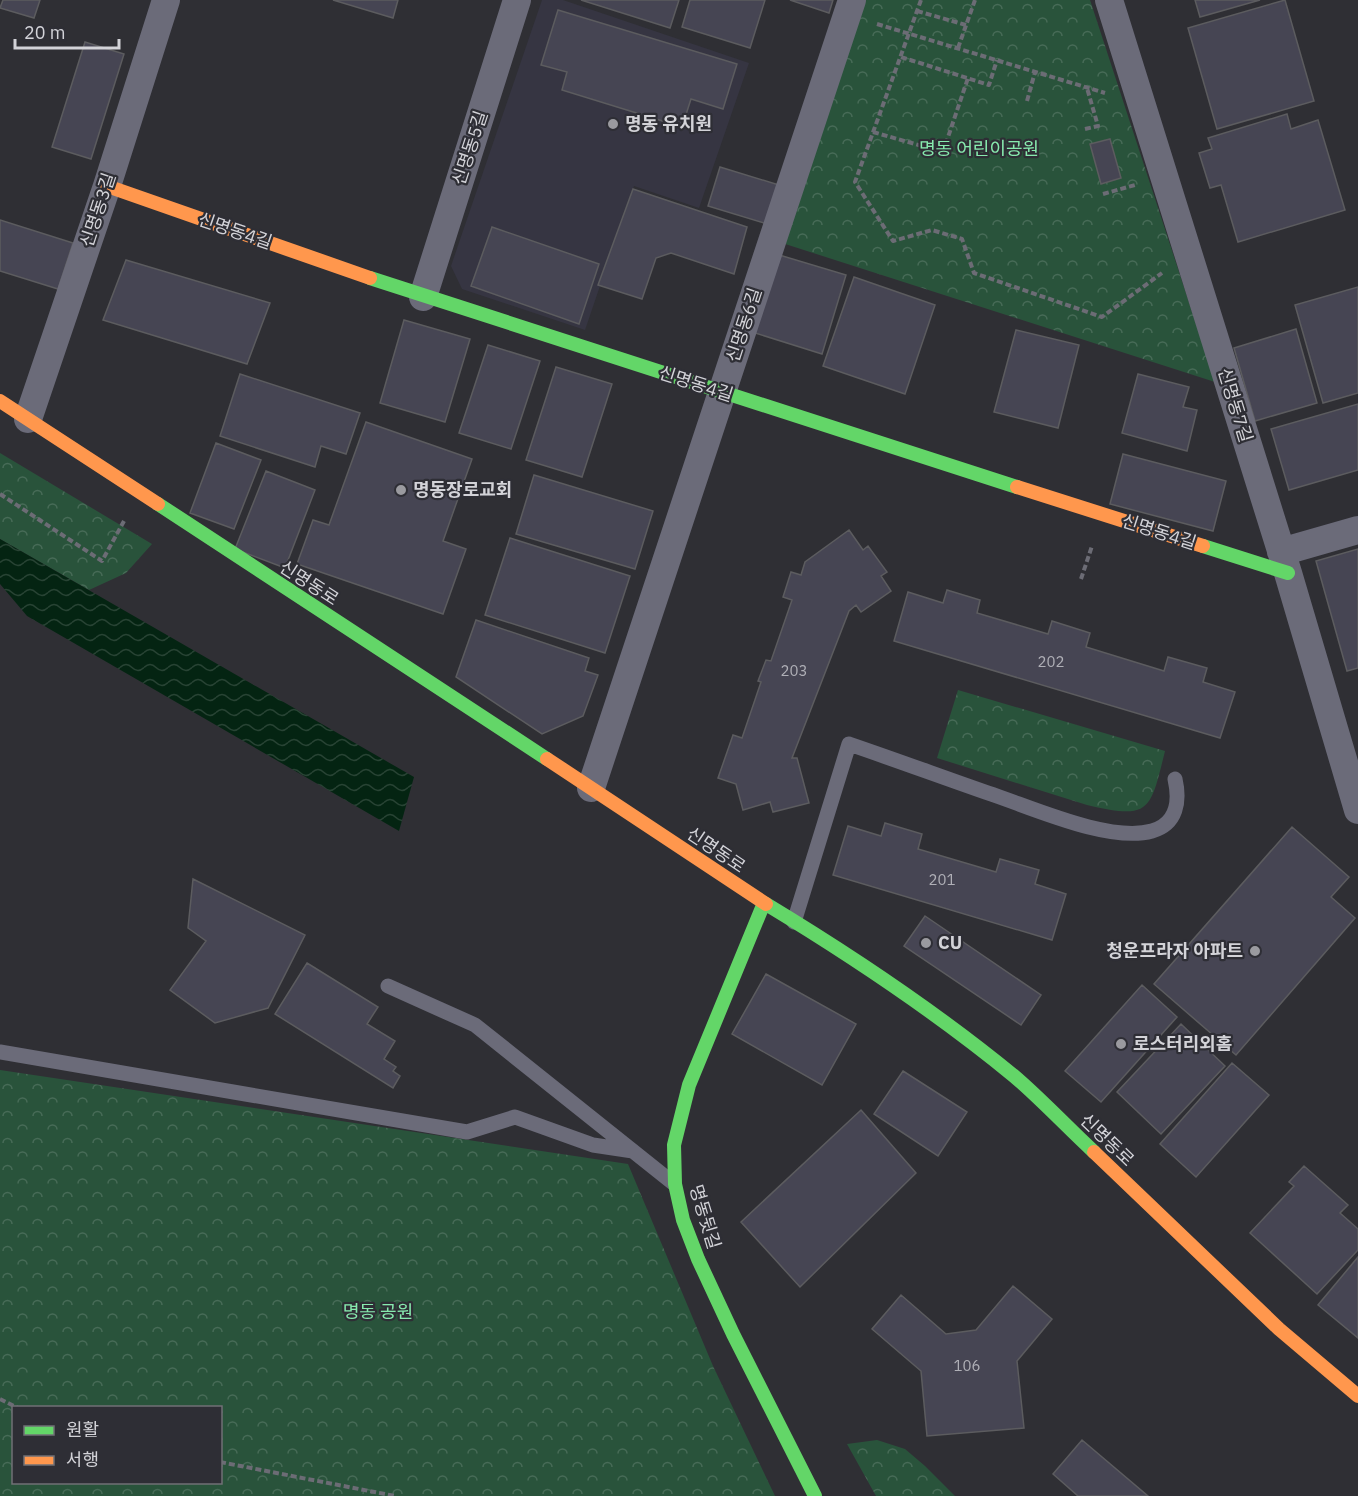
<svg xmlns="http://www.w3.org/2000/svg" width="1358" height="1496" viewBox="0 0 1358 1496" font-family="'IBM Plex Sans','Noto Sans KR',sans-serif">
<defs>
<pattern id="park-crowns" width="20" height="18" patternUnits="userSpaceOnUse" patternTransform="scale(1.5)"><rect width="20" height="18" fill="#29533b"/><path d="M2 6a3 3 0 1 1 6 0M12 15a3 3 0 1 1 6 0" fill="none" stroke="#476b57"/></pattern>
<pattern id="water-waves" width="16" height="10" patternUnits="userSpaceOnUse" patternTransform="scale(1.5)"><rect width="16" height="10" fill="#042412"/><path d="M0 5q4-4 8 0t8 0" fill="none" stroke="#284334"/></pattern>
</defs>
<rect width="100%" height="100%" fill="#2f2f34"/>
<path fill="#363542" d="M 542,0 L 563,0 L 749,63 L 699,208 L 634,186 L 585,330 L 462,289 L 451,266 Z"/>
<path fill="url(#park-crowns)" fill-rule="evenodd" d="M 859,0 L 1090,0 L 1215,382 L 779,242 Z
M 0,453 L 152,544 L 126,573 L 89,590 L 0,539 Z
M 958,690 L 1165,751 C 1150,811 1151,820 1087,805 L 937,758 Z
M 0,1070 L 628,1164 L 713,1366 L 775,1496 L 0,1496 ZM 14,1408 L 220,1408 L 220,1482 L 14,1482 Z
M 877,1440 L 905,1449 L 925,1466 L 955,1496 L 876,1496 L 847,1444 Z"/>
<path fill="url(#water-waves)" d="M 0,539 L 414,777 L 399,831 L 27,616 L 0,584 Z"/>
<path fill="#464553" stroke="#5c5c5f" stroke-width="1.5" d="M 3,0 L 40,0 L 34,18 L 0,8 Z
M 333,0 L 398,0 L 393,18 Z
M 581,0 L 679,0 L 670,28 Z
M 690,0 L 765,0 L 750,48 L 682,27 Z
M 790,0 L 833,0 L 829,13 Z
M 1195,0 L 1260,0 L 1200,17 Z
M 1285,0 L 1314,101 L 1217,129 L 1188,28 Z
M 558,10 L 737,64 L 723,109 L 691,99 L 682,127 L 562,90 L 567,72 L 541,65 Z
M 85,42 L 124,54 L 91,159 L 52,147 Z
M 1287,114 L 1291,129 L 1318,120 L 1345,210 L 1238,242 L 1221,185 L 1210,188 L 1199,153 L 1212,149 L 1208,138 Z
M 1110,139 L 1121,178 L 1101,184 L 1090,144 Z
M 720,167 L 779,185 L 767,224 L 708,206 Z
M 633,189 L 747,227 L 734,274 L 671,253 L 656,258 L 642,299 L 598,285 Z
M 0,220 L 73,243 L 58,289 L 0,271 Z
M 492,227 L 599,264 L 579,324 L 471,286 Z
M 776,254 L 846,275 L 822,354 L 752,332 Z
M 126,260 L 270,303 L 247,364 L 103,320 Z
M 854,277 L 935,305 L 905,394 L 823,366 Z
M 1358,287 L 1358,393 L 1323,403 L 1295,305 Z
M 404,320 L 470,339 L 445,422 L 380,403 Z
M 1296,329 L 1317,403 L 1255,421 L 1234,348 Z
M 1016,330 L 1079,345 L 1058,428 L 994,412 Z
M 488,345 L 540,361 L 511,449 L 459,433 Z
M 556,367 L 612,384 L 582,477 L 526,460 Z
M 240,374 L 360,413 L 346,454 L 321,446 L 315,467 L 220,436 Z
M 1138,374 L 1189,387 L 1183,407 L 1197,410 L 1187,451 L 1122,433 Z
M 1358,404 L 1358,470 L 1289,490 L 1271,429 Z
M 366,422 L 472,459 L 443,541 L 466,549 L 443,614 L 297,564 L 313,520 L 329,525 Z
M 216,443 L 261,460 L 234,529 L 190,513 Z
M 1123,454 L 1226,481 L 1213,531 L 1110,504 Z
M 266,471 L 315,490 L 285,568 L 235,549 Z
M 534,475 L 653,511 L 635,569 L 516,534 Z
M 849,530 L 863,550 L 868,546 L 887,572 L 881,576 L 891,591 L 861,612 L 856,605 L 849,611 L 792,758 L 797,758 L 809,803 L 773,812 L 770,802 L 743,810 L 736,784 L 718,778 L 733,735 L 742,738 L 761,682 L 758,681 L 766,660 L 771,661 L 792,600 L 783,597 L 791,572 L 801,575 L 805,562 Z
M 510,538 L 630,576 L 605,653 L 485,615 Z
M 1358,549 L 1358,668 L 1347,671 L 1316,561 Z
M 947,590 L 980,600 L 977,613 L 1048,634 L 1052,621 L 1090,633 L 1086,647 L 1164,671 L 1168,657 L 1207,668 L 1203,682 L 1235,692 L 1220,738 L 894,641 L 908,592 L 943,603 Z
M 476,620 L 589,658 L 585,671 L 598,675 L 583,716 L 542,734 L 456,677 Z
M 885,823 L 922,834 L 918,849 L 996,872 L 1000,859 L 1039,870 L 1035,884 L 1066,894 L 1052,940 L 833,875 L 848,826 L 881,836 Z
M 1292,827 L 1349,877 L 1331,897 L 1355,918 L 1236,1055 L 1154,984 Z
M 193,879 L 305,935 L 268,1008 L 215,1023 L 170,990 L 206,941 L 188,928 Z
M 925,916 L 1041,995 L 1021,1025 L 904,946 Z
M 307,963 L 378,1007 L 367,1024 L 395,1041 L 384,1059 L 396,1067 L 393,1071 L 400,1076 L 393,1088 L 275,1014 Z
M 766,974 L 856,1024 L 822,1085 L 732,1034 Z
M 1142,985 L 1177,1017 L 1101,1102 L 1065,1071 Z
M 1181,1024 L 1225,1066 L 1161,1134 L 1117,1092 Z
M 1232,1063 L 1269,1095 L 1196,1177 L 1160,1144 Z
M 903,1071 L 967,1112 L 938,1156 L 874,1114 Z
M 861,1110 L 916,1173 L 800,1287 L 741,1222 Z
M 1304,1166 L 1348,1205 L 1340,1213 L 1358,1229 L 1358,1250 L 1317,1294 L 1250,1233 L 1294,1186 L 1289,1182 Z
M 1358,1257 L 1358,1338 L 1318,1305 Z
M 1013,1286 L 1052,1319 L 1017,1361 L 1024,1428 L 927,1436 L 921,1371 L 872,1329 L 901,1295 L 946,1334 L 976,1330 Z
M 1082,1440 L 1148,1496 L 1078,1496 L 1053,1474 Z"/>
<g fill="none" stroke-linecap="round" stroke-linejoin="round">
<path stroke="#6c6c75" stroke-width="4" stroke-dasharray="6 3" stroke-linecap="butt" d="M 921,0 L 855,182 L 893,241 L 932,230 L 962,239 L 974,273 L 1102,317 L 1162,273
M 917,11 L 966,25
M 877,24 L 1105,93
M 958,48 L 975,0
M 901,57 L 989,85 L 997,60
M 1027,101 L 1035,72
M 1085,129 L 1098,126 L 1087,88
M 873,132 L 943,152 L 968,78
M 1103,194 L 1135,185
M 0,494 L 102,561 L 124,521
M 1081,579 L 1092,546
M 0,1399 L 18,1408
M 220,1462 L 395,1496"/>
<path stroke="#6b6b79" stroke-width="15" d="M 794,922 L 849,744 C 896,760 942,777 988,793 C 1031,807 1109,843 1152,831 C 1177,824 1180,801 1175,779
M 388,986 L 475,1025 L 673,1183
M 0,1052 L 467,1132 L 515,1117 L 593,1145 L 633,1151"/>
<path stroke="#6b6b79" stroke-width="28" d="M 1109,0 L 1288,573 L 1358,810
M 423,297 L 517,0
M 28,419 L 107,186 L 166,0
M 1281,552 L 1358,530
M 591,788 L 852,0"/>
<path stroke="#63d668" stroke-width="14" d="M 370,278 L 1017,487
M 158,504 L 547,759
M 1203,546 L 1288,573
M 764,903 L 689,1085 L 674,1145 L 675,1184 L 683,1220 L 698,1259 L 733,1334 L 815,1496
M 766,904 C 852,956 936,1012 1014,1076 C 1042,1100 1067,1127 1094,1152"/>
<path stroke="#ff974d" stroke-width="14" d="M 107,186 L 370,278
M 0,401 L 158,504
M 1017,487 L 1203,546
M 547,759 L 766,904
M 1094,1152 L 1279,1329 L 1358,1396"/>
</g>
<g fill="#9a9a9f" stroke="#2e2e35" stroke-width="2">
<circle cx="613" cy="124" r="6"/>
<circle cx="401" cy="490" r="6"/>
<circle cx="926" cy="943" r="6"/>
<circle cx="1255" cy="951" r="6"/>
<circle cx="1121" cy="1044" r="6"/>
</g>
<g text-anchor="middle" stroke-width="4.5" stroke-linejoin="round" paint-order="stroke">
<g font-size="15" fill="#b0b0b7">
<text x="1051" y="667">202</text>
<text x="794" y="676">203</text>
<text x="942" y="885">201</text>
<text x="967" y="1371">106</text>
</g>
<g font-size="18" font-weight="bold" fill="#d3d3d8" stroke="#2e2e35" text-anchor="start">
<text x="625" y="130">명동 유치원</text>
<text x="413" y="496">명동장로교회</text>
<text x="938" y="949">CU</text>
<text x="1243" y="957" text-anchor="end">청운프라자 아파트</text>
<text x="1133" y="1050">로스터리외홈</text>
</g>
<g font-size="18" fill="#d3d3d8" stroke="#2e2e35">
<text transform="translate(470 148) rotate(-72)" y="6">신명동5길</text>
<text transform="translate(98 210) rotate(-72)" y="6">신명동3길</text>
<text transform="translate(235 231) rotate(19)" y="6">신명동4길</text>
<text transform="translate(744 325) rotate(-72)" y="6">신명동6길</text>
<text transform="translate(696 384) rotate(18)" y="6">신명동4길</text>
<text transform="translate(1235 405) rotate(73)" y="6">신명동7길</text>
<text transform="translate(1159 532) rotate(18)" y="6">신명동4길</text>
<text transform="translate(309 583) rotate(33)" y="6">신명동로</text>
<text transform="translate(716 850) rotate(34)" y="6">신명동로</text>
<text transform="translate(1107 1140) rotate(44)" y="6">신명동로</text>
<text transform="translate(705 1217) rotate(73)" y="6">명동뒷길</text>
</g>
<g font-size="18" fill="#87eaae" stroke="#2e2e35">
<text x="979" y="155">명동 어린이공원</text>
<text x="378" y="1318">명동 공원</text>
</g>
</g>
<rect x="12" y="1406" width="210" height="78" fill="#2e2e35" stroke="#707076" stroke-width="1.5"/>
<rect x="24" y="1426" width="30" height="9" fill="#63d668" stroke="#707076" stroke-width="1.5"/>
<text x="66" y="1436" font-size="18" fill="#d3d3d8">원활</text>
<rect x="24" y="1456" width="30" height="9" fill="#ff974d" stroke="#707076" stroke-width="1.5"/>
<text x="66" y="1466" font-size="18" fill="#d3d3d8">서행</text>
<path d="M15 39v9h104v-9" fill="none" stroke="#d3d3d8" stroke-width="3"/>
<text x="24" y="39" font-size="18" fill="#d3d3d8" stroke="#2e2e35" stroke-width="4.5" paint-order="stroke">20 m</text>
</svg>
